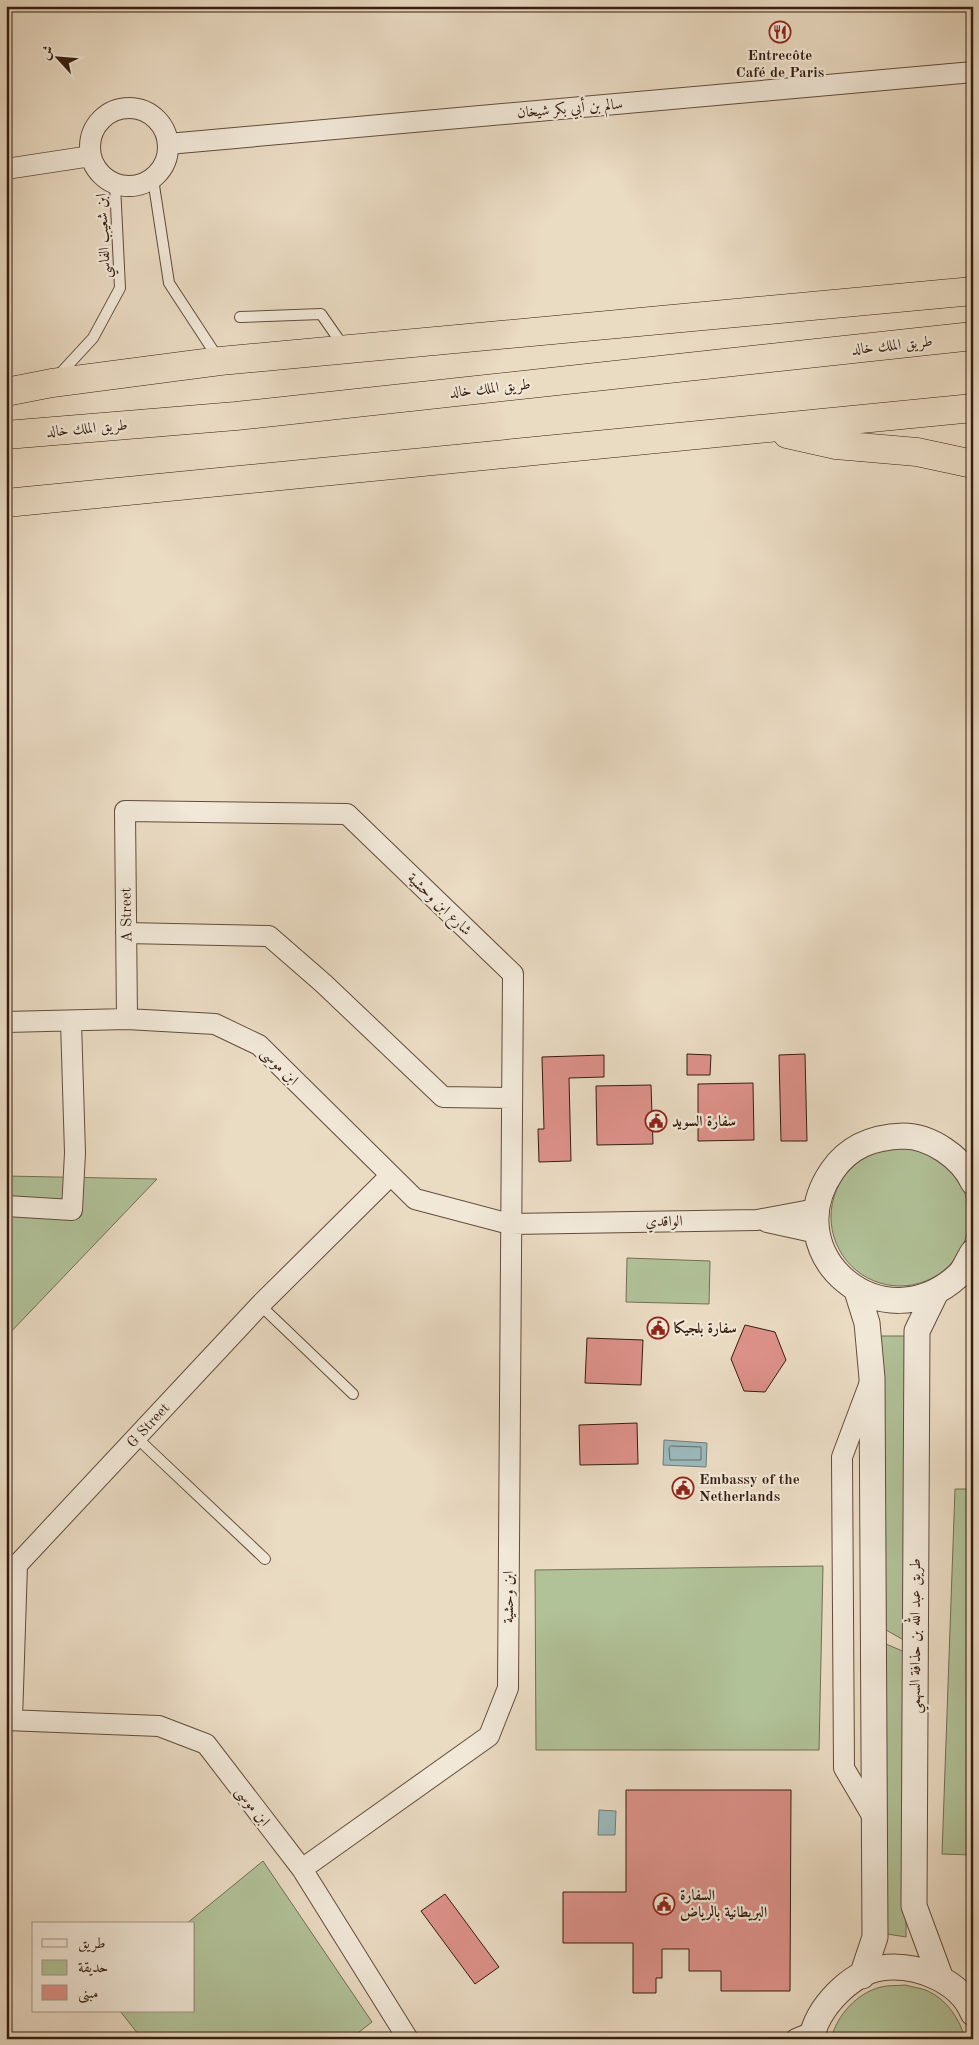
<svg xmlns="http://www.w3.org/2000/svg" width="979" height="2045" viewBox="0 0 979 2045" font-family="'Old Standard TT',Amiri,serif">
<rect width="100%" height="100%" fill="#eadbc3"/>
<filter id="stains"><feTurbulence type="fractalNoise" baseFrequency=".004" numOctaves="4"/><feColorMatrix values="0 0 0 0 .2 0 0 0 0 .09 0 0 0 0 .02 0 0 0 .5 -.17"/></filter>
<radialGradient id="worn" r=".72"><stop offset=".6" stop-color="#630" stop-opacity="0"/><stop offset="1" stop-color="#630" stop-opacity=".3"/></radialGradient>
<path fill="#b1c198" stroke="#746e54" d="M831 1217a69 69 0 1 1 138 0a69 69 0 1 1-138 0Z
M 6,1176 L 157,1179 L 6,1337 Z
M 627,1258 L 710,1261 L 709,1304 L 626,1302 Z
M 878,1336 L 908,1336 L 909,1643 L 879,1626 Z
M 955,1489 L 973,1489 L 973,1855 L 942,1854 Z
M 823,1566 L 819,1750 L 536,1750 L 535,1570 Z
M 879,1641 L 907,1653 L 906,1937 L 887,1934 Z
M 263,1861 L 372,2022 L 350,2039 L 142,2039 L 120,2011 L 194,2011 L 194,1924 L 186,1924 Z
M 905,1985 C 912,1987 921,1988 928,1991 C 947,2000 960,2019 965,2039 L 831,2039 C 837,2015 857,1993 881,1987 C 888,1985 897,1986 905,1985 Z"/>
<path fill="#9bb9bc" stroke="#737a77" d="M 664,1440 L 707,1443 L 706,1467 L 663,1465 Z
M 599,1810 L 616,1811 L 615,1835 L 598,1835 Z"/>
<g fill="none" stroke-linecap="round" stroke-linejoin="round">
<path stroke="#686a66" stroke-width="1" d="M 671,1446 L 701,1447 L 701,1460 L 670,1460 L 669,1448 Z"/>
</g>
<path fill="#dd918a" stroke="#361c0f" d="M 687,1054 L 711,1055 L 710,1075 L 687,1075 Z
M 805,1054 L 807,1141 L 781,1141 L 779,1055 Z
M 604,1055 L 604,1077 L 569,1078 L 571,1161 L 539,1162 L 538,1129 L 544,1129 L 542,1057 Z
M 753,1083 L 754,1140 L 698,1141 L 698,1084 Z
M 651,1085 L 653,1144 L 597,1145 L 596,1086 Z
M 745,1325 L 775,1332 L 786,1360 L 765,1392 L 744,1391 L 731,1359 Z
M 587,1338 L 643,1340 L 641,1385 L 585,1383 Z
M 637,1423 L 638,1464 L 580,1465 L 579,1425 Z
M 626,1790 L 791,1790 L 790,1991 L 721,1991 L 721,1971 L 689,1971 L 689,1949 L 662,1949 L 662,1978 L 656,1978 L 656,1993 L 633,1993 L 633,1943 L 563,1943 L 563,1892 L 626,1892 Z
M 445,1894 L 499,1967 L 475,1984 L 421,1911 Z"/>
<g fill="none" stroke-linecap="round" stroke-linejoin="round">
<g stroke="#634c3c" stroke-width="12">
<path id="service" d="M 153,179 L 169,283 L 218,358
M 240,317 L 321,314 L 344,347
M 57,377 L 93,338 L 120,288 L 115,185
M 260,1305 L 353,1394
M 137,1438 L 265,1559"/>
</g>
<g stroke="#634c3c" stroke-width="22">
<path id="minor" d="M90 147a39 39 0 1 1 78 0a39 39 0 1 1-78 0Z
M 168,144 L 973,72
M 6,169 L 91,156
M 126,933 L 269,936 L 323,983 L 443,1097 L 512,1098
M 127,1019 L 125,811 L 347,814 L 513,974 L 508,1688 L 489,1736 L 302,1869
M 6,1022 L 127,1019 L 215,1024 L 259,1045 L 415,1199 L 510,1224 L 757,1220 L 816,1209
M 6,1206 L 72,1210 L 75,1153 L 71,1022
M 767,1222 L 817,1233
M 869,1385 L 842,1457 L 844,1768 L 874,1819
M 6,1720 L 159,1726 L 206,1744 L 302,1869 L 408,2039
M 12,1720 L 17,1565 L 260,1305 L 390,1176
M 796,2039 L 813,2032"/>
</g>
<g stroke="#634c3c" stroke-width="27">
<path id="tertiary" d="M 973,1182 C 962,1158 931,1136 903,1136 C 873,1137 849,1146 832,1171 C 775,1254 882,1346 959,1275 C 965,1269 968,1259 973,1252
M 857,1291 L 867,1323 L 872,1378 L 875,1937 L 862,1976
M 936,1292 L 917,1331 L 914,1906 L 941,1979
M 812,2039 C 814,2010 853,1971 881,1968 C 915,1963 960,1980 973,2013"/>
</g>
<g stroke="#361c0f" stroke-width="29">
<path id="motorway" d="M 6,392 L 52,383 L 220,361 L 973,291
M 787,434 L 836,445 L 917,452 L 973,464
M 6,435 L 236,416 L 973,336
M 6,503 L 973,408"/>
</g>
<use href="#service" stroke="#f1e8d8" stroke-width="10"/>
<use href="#minor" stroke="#f1e8d8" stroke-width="20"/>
<use href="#tertiary" stroke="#f1e8d8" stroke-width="25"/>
<use href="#motorway" stroke="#eadbc3" stroke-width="28"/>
</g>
<defs>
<g id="restaurant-ring" transform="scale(1.125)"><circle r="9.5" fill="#f1e8d8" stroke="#8f2418" stroke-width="1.5"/><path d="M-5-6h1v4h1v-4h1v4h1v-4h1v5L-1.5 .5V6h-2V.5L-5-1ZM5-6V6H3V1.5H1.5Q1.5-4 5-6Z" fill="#8f2418"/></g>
<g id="civic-ring" transform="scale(1.125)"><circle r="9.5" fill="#f1e8d8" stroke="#8f2418" stroke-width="1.5"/><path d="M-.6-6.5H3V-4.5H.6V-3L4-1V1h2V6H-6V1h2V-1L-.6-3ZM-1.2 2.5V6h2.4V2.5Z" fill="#8f2418"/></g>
</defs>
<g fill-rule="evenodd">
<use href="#restaurant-ring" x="780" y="32"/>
<use href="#civic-ring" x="656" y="1121"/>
<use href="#civic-ring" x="658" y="1328"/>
<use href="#civic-ring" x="683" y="1488"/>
<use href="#civic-ring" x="664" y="1904"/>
</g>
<g text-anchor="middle" stroke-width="4.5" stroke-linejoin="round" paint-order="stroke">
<g font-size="15" font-weight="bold" fill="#361c0f" stroke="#f1e8d8" text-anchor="start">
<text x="780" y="60" text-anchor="middle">Entrecôte<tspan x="780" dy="17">Café de Paris</tspan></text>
<text x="672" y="1126">سفارة السويد</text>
<text x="674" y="1333">سفارة بلجيكا</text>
<text x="699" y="1484">Embassy of the<tspan x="699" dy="17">Netherlands</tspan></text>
<text x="680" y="1900">السفارة<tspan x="680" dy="17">البريطانية بالرياض</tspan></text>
</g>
<g font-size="15" fill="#361c0f" stroke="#f1e8d8">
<text transform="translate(570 108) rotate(-5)" y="5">سالم بن أبي بكر شيخان</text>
<text transform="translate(103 236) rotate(-93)" y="5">ابن شعيب الفاسي</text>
<text transform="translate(892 345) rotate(-6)" y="5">طريق الملك خالد</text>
<text transform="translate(490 388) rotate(-6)" y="5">طريق الملك خالد</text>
<text transform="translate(87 428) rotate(-5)" y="5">طريق الملك خالد</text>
<text transform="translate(440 904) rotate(44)" y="5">شارع ابن وحشية</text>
<text transform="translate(126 915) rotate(-91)" y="5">A Street</text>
<text transform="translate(280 1066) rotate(45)" y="5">ابن موسى</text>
<text transform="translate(664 1221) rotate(-1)" y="5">الواقدي</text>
<text transform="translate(148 1425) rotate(-47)" y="5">G Street</text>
<text transform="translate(508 1597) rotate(-90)" y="5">ابن وحشية</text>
<text transform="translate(915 1636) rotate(-90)" y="5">طريق عبد الله بن حذافة السهمي</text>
<text transform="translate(253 1806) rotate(52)" y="5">ابن موسى</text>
</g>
</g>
<rect width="979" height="2045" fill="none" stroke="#eadbc3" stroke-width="25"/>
<rect x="8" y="8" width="964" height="2030" fill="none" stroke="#361c0f" stroke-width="2.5"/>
<rect x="12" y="12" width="954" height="2020" fill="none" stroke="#361c0f"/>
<rect x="32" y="1922" width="162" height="90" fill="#f1e8d8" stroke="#a69688"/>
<rect x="42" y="1939" width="25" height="8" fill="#f1e8d8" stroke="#a69688"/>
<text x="78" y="1948" font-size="15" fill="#361c0f">طريق</text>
<rect x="42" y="1960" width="25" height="15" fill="#b1c198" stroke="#a69688"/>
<text x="78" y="1972" font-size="15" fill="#361c0f">حديقة</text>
<rect x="42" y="1985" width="25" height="15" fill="#dd918a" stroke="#a69688"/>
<text x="78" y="1998" font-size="15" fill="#361c0f">مبنى</text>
<g transform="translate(58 58) rotate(296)" stroke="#f1e8d8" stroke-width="4" paint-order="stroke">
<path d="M0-4L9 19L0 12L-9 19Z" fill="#361c0f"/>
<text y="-8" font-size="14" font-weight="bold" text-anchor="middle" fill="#361c0f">ش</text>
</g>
<rect width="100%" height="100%" filter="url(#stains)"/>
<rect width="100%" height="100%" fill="url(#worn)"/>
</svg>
